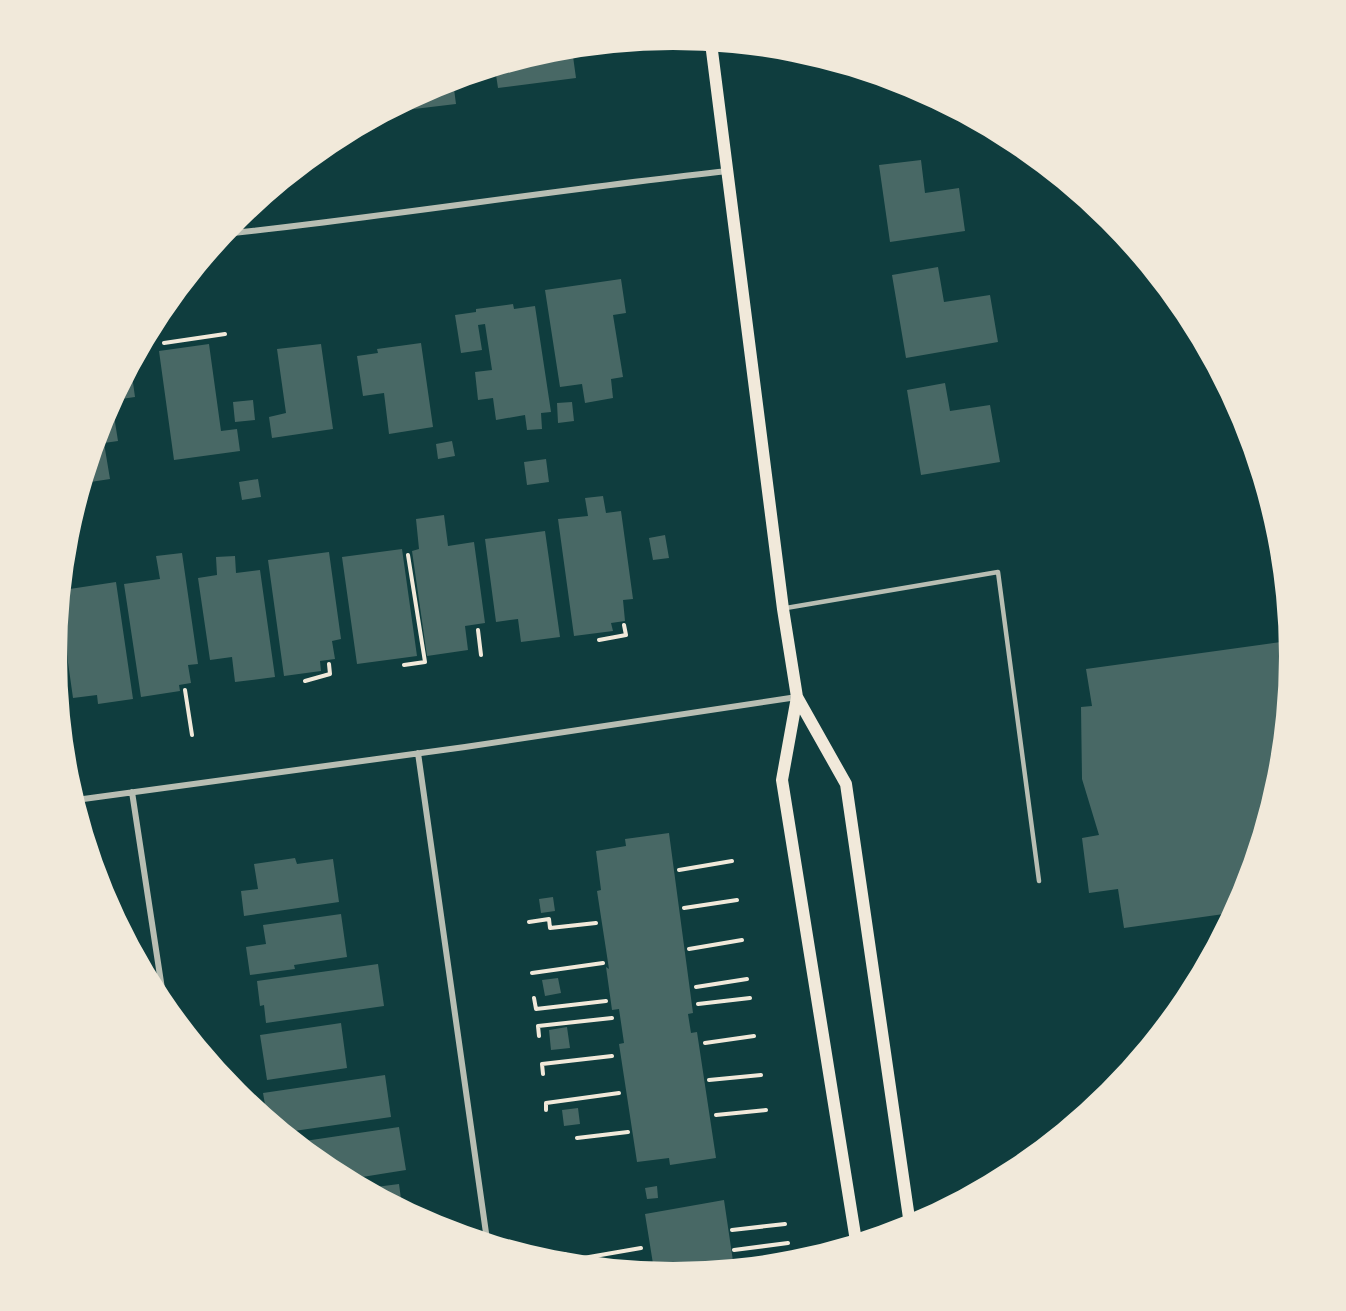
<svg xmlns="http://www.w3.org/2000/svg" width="1346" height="1311" viewBox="0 0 1346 1311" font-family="Roboto,sans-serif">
<rect width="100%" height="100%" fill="#0f3d3e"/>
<path fill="#486865" d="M 572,49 L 576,78 L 498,88 L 495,68 L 553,51 Z
M 453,81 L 456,104 L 389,112 L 437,86 Z
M 921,160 L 925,193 L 959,188 L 965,231 L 890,242 L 879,165 Z
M 938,267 L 944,302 L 990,295 L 998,342 L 906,358 L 892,275 Z
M 621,279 L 626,313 L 613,315 L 623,377 L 611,379 L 613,398 L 585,403 L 582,384 L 560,387 L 545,290 Z
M 513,304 L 514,309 L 535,306 L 551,412 L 541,413 L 542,429 L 527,430 L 525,415 L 496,420 L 493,398 L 478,400 L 475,372 L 492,370 L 485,324 L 478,325 L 482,350 L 461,353 L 455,315 L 476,312 L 476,309 Z
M 421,343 L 433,427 L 389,434 L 384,393 L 363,396 L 357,356 L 378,353 L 377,349 Z
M 209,344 L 221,431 L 237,429 L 240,451 L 174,460 L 159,351 Z
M 321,344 L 333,429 L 272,438 L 269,417 L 286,413 L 277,349 Z
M 131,368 L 135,397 L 114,400 L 124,380 Z
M 945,383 L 950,411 L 990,405 L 1000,462 L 921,475 L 907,390 Z
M 253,400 L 255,420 L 235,422 L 233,402 Z
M 572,402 L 574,421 L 558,423 L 557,403 Z
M 112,403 L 118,441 L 104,443 L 110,479 L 84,483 L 104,419 Z
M 452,441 L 455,456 L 438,459 L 436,444 Z
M 546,459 L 549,482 L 527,485 L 524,462 Z
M 258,479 L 261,497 L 242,500 L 239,482 Z
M 603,496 L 606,513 L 621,511 L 633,599 L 623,600 L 625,621 L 611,623 L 613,631 L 574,636 L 558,519 L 588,516 L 585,498 Z
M 444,515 L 448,546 L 474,542 L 485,623 L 465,626 L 468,650 L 427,656 L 412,551 L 419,549 L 416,519 Z
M 545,531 L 560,637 L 521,642 L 518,619 L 496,622 L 485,539 Z
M 665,535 L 669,558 L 653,560 L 649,538 Z
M 402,549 L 417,656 L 357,664 L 342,557 Z
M 329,552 L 341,639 L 332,641 L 335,659 L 320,661 L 321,671 L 284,676 L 268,560 Z
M 182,553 L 198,664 L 188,665 L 191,683 L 179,685 L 180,691 L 141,697 L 124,584 L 160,579 L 156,556 Z
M 235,556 L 236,573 L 260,570 L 275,677 L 235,682 L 232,657 L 210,660 L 198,578 L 217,575 L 216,557 Z
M 116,582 L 133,699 L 98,704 L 97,695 L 73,698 L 61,613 L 63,590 Z
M 1288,641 L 1289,656 L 1278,776 L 1242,892 L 1231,913 L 1124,928 L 1118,889 L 1089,893 L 1082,838 L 1099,835 L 1082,779 L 1081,707 L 1092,706 L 1086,669 Z
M 669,833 L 693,1013 L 688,1014 L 691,1033 L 697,1032 L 716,1158 L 670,1165 L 669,1158 L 637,1162 L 619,1044 L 624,1043 L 619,1009 L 612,1010 L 606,967 L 609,969 L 597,891 L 601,890 L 596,851 L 626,846 L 625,839 Z
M 295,858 L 297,864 L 333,859 L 339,902 L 244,916 L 241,891 L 258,889 L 254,864 Z
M 553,897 L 555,911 L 541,913 L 539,899 Z
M 341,914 L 347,957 L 294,965 L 295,969 L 250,975 L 246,947 L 266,944 L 263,925 Z
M 378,964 L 384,1006 L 266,1023 L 264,1005 L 260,1006 L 257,981 Z
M 558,978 L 561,993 L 545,996 L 542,980 Z
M 341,1023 L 347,1068 L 267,1080 L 260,1035 Z
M 567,1027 L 570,1048 L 551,1050 L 549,1030 Z
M 385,1075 L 391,1117 L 287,1132 L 271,1119 L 271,1116 L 267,1116 L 263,1093 Z
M 578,1108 L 580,1124 L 564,1126 L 562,1110 Z
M 399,1127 L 406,1170 L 387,1173 L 350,1179 L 330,1168 L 298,1142 Z
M 399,1184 L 402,1206 L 368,1188 Z
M 657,1186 L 658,1198 L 647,1199 L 645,1188 Z
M 724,1200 L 733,1261 L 726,1262 L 726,1267 L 673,1272 L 654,1270 L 645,1214 Z"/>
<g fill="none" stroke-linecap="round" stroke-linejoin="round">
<path stroke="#f1e9da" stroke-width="4" d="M 164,343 L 225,334
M 478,630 L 481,655
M 599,640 L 626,635 L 624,625
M 404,665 L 425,662 L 408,555
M 305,681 L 330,674 L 329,664
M 185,690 L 192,735
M 679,870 L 732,861
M 684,908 L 737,900
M 529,922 L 549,919 L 550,928 L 596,923
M 689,949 L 742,940
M 532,973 L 603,963
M 696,987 L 747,979
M 534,998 L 536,1009 L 606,1001
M 698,1004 L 750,998
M 539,1036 L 538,1026 L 612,1018
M 705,1043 L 754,1036
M 543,1074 L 542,1064 L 612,1056
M 709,1080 L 761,1075
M 546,1110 L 546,1103 L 619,1093
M 716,1115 L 766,1110
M 577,1138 L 628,1132
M 732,1230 L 785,1224
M 734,1250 L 788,1243
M 565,1254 L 566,1261 L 641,1248"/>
<path stroke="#b8beb3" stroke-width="4.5" d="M 786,608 L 998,572 L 1039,881"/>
<path stroke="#b8beb3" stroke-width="6" d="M 225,234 C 393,216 560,189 728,171
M 418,753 L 487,1240
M 132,792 L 164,1002
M 76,800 L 465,747 L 797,697"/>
<path stroke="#f1e9da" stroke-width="12" d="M 711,43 L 783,609 L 797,697 L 782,780 L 856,1241
M 797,697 L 846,784 L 910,1225"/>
</g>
<path d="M0 0H1346V1311H0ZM67 656a606 606 0 1 1 1212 0a606 606 0 1 1-1212 0Z" fill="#f1e9da" fill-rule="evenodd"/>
</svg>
